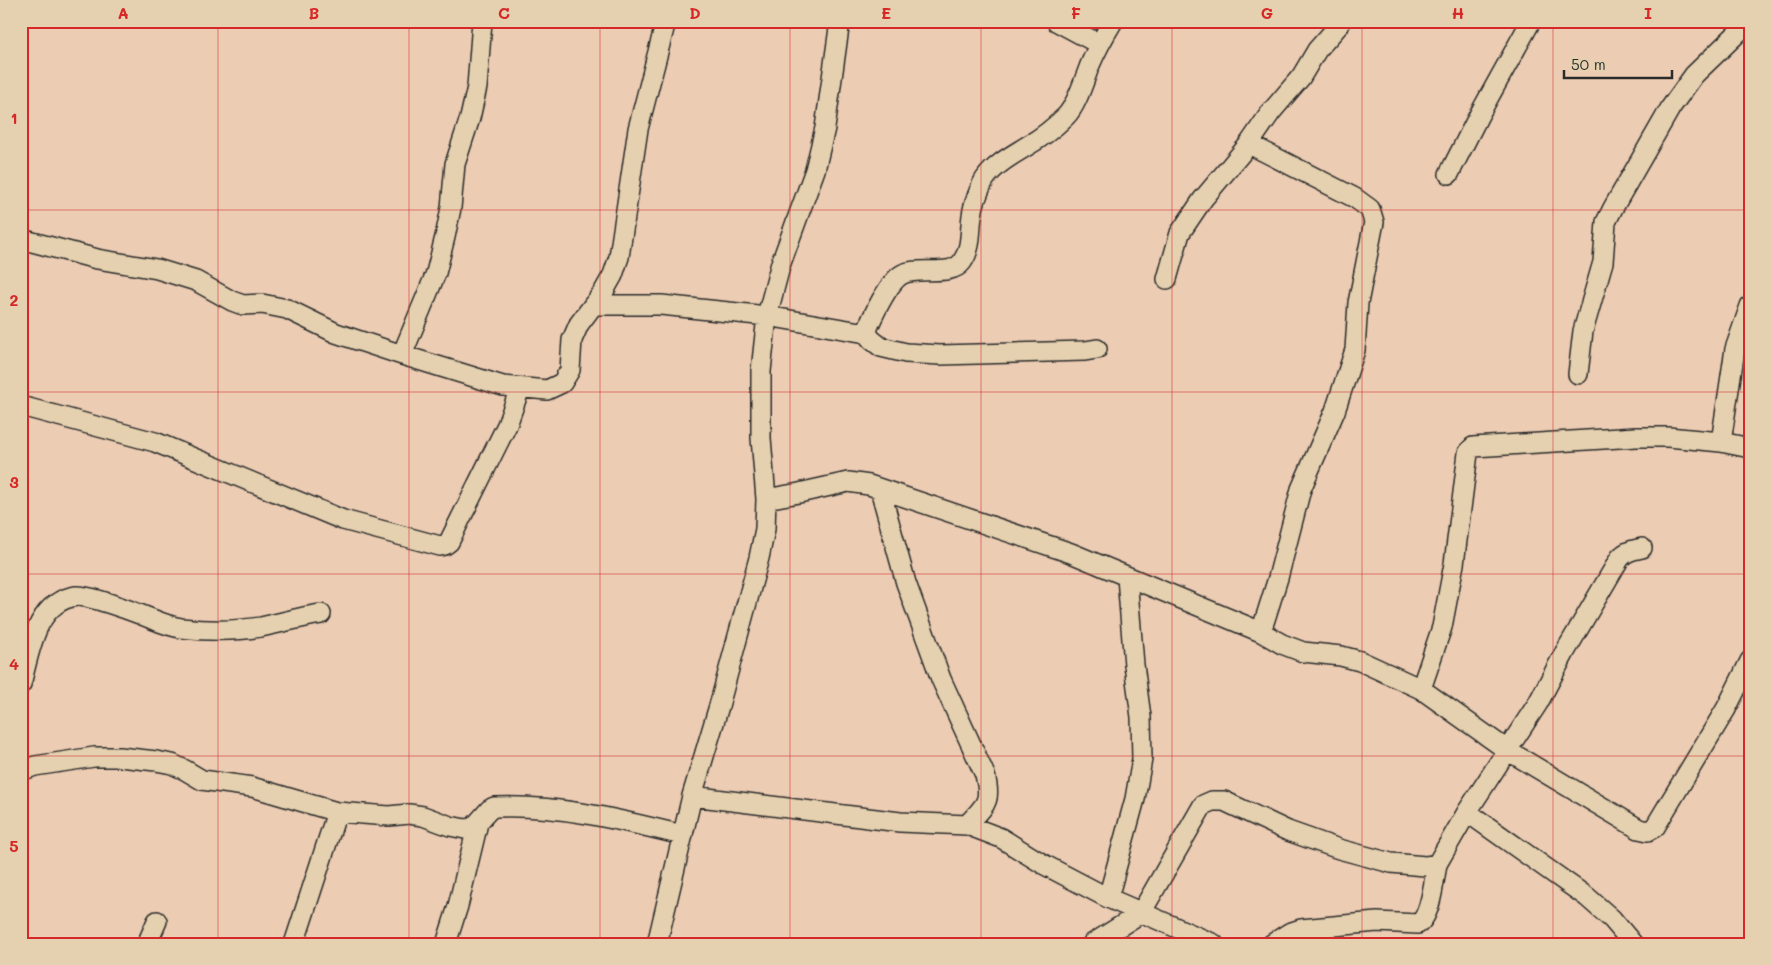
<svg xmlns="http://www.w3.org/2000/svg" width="1771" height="965" viewBox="0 0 1771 965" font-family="Mali,sans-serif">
<rect width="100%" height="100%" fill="#ecccb3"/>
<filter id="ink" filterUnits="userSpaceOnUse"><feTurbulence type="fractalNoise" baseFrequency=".02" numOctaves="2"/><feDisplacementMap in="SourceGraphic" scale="10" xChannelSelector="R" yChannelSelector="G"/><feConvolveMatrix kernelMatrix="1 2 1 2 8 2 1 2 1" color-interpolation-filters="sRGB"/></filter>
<g filter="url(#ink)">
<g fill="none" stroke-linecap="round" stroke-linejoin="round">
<g stroke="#2b2b2b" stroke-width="22">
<path id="minor" d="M 1056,21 L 1099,44
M 1249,144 L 1355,198 L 1370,209 L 1374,222 L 1358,303 L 1355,350 L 1335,411 L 1301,489 L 1278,578 L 1261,632
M 1449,174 L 1479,115 L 1531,21
M 21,239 L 97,259 L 157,269 L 196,281 L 232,301 L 243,305 L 262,304 L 287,309 L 336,333 L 402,355 L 503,386 L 547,390 L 562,383 L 570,370 L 572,340 L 579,324 L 604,291 L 613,275 L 619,257 L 638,129 L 666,21
M 1167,279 L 1180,233 L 1203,199 L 1249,144 L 1271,112 L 1301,77 L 1317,50 L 1340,24 L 1335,21
M 593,305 L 661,305 L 767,316 L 866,333 L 872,340 L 881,347 L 906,353 L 940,355 L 1085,351 L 1097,349
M 866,333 C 871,319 888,283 901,275 C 917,265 950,278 962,262 C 973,247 969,227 973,210 C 974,203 981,185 985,179 C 995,164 1013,155 1027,146 C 1041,138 1054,128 1066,116 C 1077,105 1084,80 1090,65 C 1096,50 1104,36 1113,21
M 402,355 L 436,273 L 445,237 L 451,208 L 455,164 L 470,118 L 477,87 L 482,21
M 1578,374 L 1583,331 L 1603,262 L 1606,222 L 1613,208 L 1671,107 L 1694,75 L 1750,21
M 21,406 L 155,442 L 343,520 L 440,546 L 445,545 L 449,542 L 507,425 L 520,388
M 1721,442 L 1735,349 L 1750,306
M 880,489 L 906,583 L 941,679 L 985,775 C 992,803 985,805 967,825
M 766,499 L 799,493 L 848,482 L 869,485 L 1071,553 L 1261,632 L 1282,644 L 1303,652 L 1341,656 L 1360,661 L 1421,689 L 1507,750 L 1639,829 L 1648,831 L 1655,827 L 1726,709 L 1750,661
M 21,684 C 30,652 35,602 76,596 C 88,595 129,610 142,615 C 155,620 167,626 181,628 C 207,631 236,631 261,627 C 281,623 301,617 321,614
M 1421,689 L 1442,627 L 1454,564 L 1468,453 L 1473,447 L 1636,437 L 1668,437 L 1721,442 L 1750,448
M 21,771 L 35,766 L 94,757 L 120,757 L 156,761 L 172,764 L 185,770 L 202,780 L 252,787 L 337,812 L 389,816 L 409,814 L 423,816 L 450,826 L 465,829 L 473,828 L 489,810 L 494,807 C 558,804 621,820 682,835
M 692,796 L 900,822 L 967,825 L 1001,838 L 1043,864 L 1108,898 L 1214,944
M 1467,812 L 1587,897 L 1612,919 L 1633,944
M 1108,898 L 1135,799 L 1142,759 L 1141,717 L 1134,665 L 1127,577
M 147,944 L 157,921
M 294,944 L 337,812
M 446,944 L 458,906 L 478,823
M 657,944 L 692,796 L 719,706 L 759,558 L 765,529 L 766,499 L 761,438 L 761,371 L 767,316 L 781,263 L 815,170 L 825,128 L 840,21
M 1092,944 L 1141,913 L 1203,805 L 1212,801 L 1224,801 L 1288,831 L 1339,849 L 1391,863 L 1425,866 L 1437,864 L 1467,812 L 1538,703 L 1565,652 L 1620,558 C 1626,551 1633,550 1642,548
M 1272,944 L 1289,933 L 1301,929 L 1377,922 L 1418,924 C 1431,916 1434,880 1437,864"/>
</g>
<use href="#minor" stroke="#e5d1af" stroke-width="19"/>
</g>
</g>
<path fill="none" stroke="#d62828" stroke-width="1" stroke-opacity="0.55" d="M 218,21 L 218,944M 409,21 L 409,944M 600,21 L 600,944M 790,21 L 790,944M 981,21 L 981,944M 1172,21 L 1172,944M 1362,21 L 1362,944M 1553,21 L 1553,944M 21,210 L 1750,210M 21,392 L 1750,392M 21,574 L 1750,574M 21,756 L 1750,756"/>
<rect width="1771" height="965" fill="none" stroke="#e5d1af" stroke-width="55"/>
<path d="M1564 70v8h108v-8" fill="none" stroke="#2b2b2b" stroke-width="2.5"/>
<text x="1571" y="70" font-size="15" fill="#2b2b2b" stroke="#e5d1af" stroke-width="4" paint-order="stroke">50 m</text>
<rect x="28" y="28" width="1716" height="910" fill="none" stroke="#d62828" stroke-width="2"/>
<g font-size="16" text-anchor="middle" font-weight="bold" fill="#d62828">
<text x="123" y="19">A</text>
<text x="314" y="19">B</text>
<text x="504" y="19">C</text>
<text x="695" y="19">D</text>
<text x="886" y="19">E</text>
<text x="1076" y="19">F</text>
<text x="1267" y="19">G</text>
<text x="1458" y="19">H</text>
<text x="1648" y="19">I</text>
<text x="14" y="124">1</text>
<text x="14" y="306">2</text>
<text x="14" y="488">3</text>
<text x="14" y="670">4</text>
<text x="14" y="852">5</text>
</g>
</svg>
